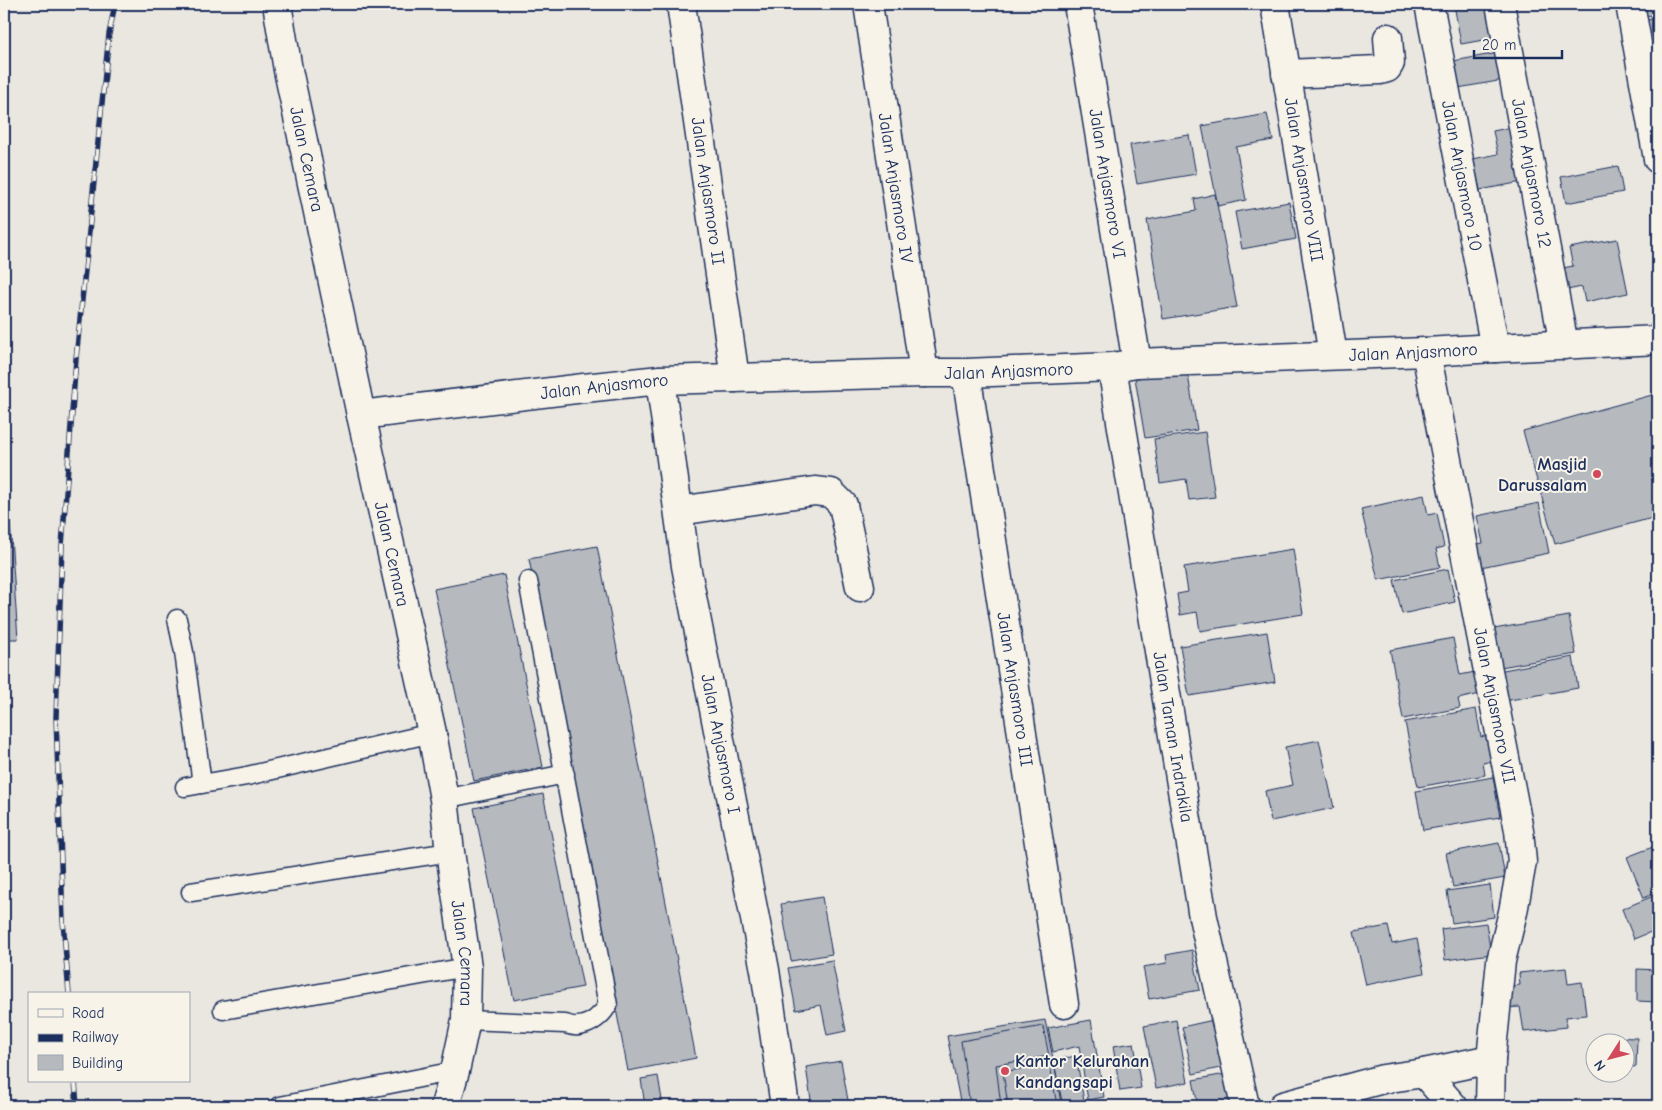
<svg xmlns="http://www.w3.org/2000/svg" width="1662" height="1110" viewBox="0 0 1662 1110" font-family="'Comic Neue',sans-serif">
<rect width="100%" height="100%" fill="#eae7e0"/>
<filter id="ink" filterUnits="userSpaceOnUse"><feTurbulence type="fractalNoise" baseFrequency=".02" numOctaves="2"/><feDisplacementMap in="SourceGraphic" scale="10" xChannelSelector="R" yChannelSelector="G"/><feConvolveMatrix kernelMatrix="1 2 1 2 8 2 1 2 1" color-interpolation-filters="sRGB"/></filter>
<g filter="url(#ink)">
<path fill="#b6babf" stroke="#1b2f5e" d="M 1454,4 L 1500,4 L 1506,36 L 1461,44 Z
M 1645,4 L 1658,4 L 1658,14 L 1647,16 Z
M 1658,18 L 1658,54 L 1654,55 L 1647,20 Z
M 1510,51 L 1515,78 L 1458,88 L 1453,61 Z
M 1267,114 L 1273,140 L 1236,147 L 1246,200 L 1218,206 L 1202,126 Z
M 1522,125 L 1532,180 L 1480,190 L 1473,159 L 1498,154 L 1493,131 Z
M 1189,135 L 1196,174 L 1137,184 L 1130,145 Z
M 1618,166 L 1623,192 L 1566,203 L 1561,177 Z
M 1215,194 L 1237,307 L 1163,319 L 1147,220 L 1196,211 L 1194,199 Z
M 1289,202 L 1296,239 L 1242,249 L 1235,212 Z
M 1617,239 L 1628,293 L 1585,302 L 1582,287 L 1562,291 L 1558,269 L 1573,266 L 1569,248 Z
M 1187,369 L 1197,430 L 1145,438 L 1135,378 Z
M 1652,395 L 1658,418 L 1658,526 L 1656,517 L 1555,544 L 1523,431 Z
M 1205,432 L 1215,497 L 1189,500 L 1186,479 L 1160,483 L 1154,439 Z
M 4,433 L 18,639 L 4,639 Z
M 1424,495 L 1428,515 L 1437,513 L 1444,547 L 1436,549 L 1440,567 L 1378,580 L 1361,509 Z
M 1539,503 L 1549,553 L 1476,568 L 1471,545 L 1483,543 L 1477,516 Z
M 597,546 L 696,1058 L 628,1071 L 529,559 Z
M 1293,549 L 1303,614 L 1200,631 L 1197,612 L 1180,615 L 1177,594 L 1188,592 L 1184,567 Z
M 1448,569 L 1455,602 L 1402,614 L 1394,580 Z
M 504,575 L 543,767 L 474,781 L 434,589 Z
M 1569,616 L 1576,654 L 1495,668 L 1488,630 Z
M 1267,632 L 1275,682 L 1189,696 L 1180,646 Z
M 1453,638 L 1460,675 L 1475,672 L 1480,694 L 1458,699 L 1460,708 L 1403,719 L 1390,650 Z
M 1573,657 L 1578,688 L 1504,701 L 1498,671 Z
M 1476,709 L 1481,737 L 1487,735 L 1492,761 L 1483,763 L 1485,775 L 1418,787 L 1405,722 Z
M 1319,740 L 1334,808 L 1271,821 L 1265,791 L 1293,785 L 1285,747 Z
M 1493,777 L 1500,817 L 1423,830 L 1416,791 Z
M 543,794 L 583,987 L 514,1000 L 474,808 Z
M 1499,843 L 1505,878 L 1453,887 L 1446,853 Z
M 1658,845 L 1658,892 L 1644,898 L 1627,857 Z
M 1490,885 L 1494,917 L 1452,923 L 1447,891 Z
M 1658,894 L 1658,929 L 1634,939 L 1622,909 Z
M 822,897 L 832,954 L 791,961 L 781,904 Z
M 1486,923 L 1491,954 L 1445,960 L 1441,929 Z
M 1388,926 L 1392,944 L 1417,939 L 1424,973 L 1366,985 L 1354,932 Z
M 1192,950 L 1200,990 L 1149,999 L 1143,967 L 1167,963 L 1166,955 Z
M 832,960 L 846,1031 L 827,1035 L 821,1005 L 796,1010 L 788,968 Z
M 1566,968 L 1568,984 L 1582,982 L 1586,1015 L 1566,1017 L 1567,1027 L 1524,1032 L 1520,1007 L 1504,1008 L 1501,987 L 1520,985 L 1519,973 Z
M 1637,969 L 1658,970 L 1658,1002 L 1637,1001 Z
M 1222,1018 L 1233,1065 L 1193,1074 L 1182,1027 Z
M 1045,1020 L 1063,1106 L 961,1106 L 947,1036 Z
M 1091,1020 L 1104,1097 L 1088,1100 L 1079,1046 L 1053,1052 L 1048,1028 Z
M 1176,1020 L 1188,1082 L 1156,1088 L 1144,1026 Z
M 1043,1026 L 1049,1056 L 996,1065 L 1001,1106 L 970,1106 L 961,1041 Z
M 1606,1037 L 1637,1038 L 1636,1067 L 1624,1066 L 1624,1042 L 1606,1042 Z
M 1134,1043 L 1141,1088 L 1120,1091 L 1113,1046 Z
M 1076,1056 L 1084,1101 L 1061,1104 L 1054,1060 Z
M 841,1061 L 849,1106 L 812,1106 L 806,1067 Z
M 1050,1064 L 1057,1106 L 1008,1106 L 1003,1072 Z
M 1231,1073 L 1238,1106 L 1198,1106 L 1193,1080 Z
M 658,1076 L 663,1106 L 645,1106 L 641,1079 Z
M 781,1099 L 781,1106 L 712,1106 L 712,1105 Z"/>
<g fill="none" stroke-linecap="round" stroke-linejoin="round">
<g stroke="#1b2f5e" stroke-width="21">
<path id="lane" d="M 177,619 L 184,652 L 202,784
M 185,787 L 247,776 L 432,733
M 444,799 L 565,774
M 191,892 L 450,852
M 223,1010 L 467,967
M 466,1020 L 565,1024 C 569,1025 574,1027 578,1026 C 591,1025 602,1015 608,1005 L 528,581
M 280,1106 L 455,1071"/>
</g>
<g stroke="#1b2f5e" stroke-width="31">
<g id="street">
<path id="s1" d="M 681,4 L 735,378"/>
<path id="s2" d="M 868,4 L 924,373"/>
<path id="s3" d="M 1078,4 L 1137,363"/>
<path id="s4" d="M 1275,4 L 1333,355"/>
<path id="s5" d="M 1429,4 L 1495,348"/>
<path id="s6" d="M 1500,4 L 1564,345"/>
<path d="M 1630,4 L 1658,159"/>
<path d="M 1286,74 L 1380,70 L 1387,68 L 1390,63 L 1388,38"/>
<path id="s7" d="M 1426,352 L 1519,830 L 1522,862 L 1513,912 L 1501,961 L 1491,1059 L 1490,1106"/>
<path id="s8" d="M 1112,367 L 1203,917 L 1245,1106"/>
<path id="s9" d="M 966,373 L 1064,1004"/>
<path id="s10" d="M 660,380 L 686,566 L 765,970 L 785,1106"/>
<path id="s11" d="M 361,415 L 584,388 L 660,380 L 924,373 L 966,373 L 1112,367 L 1137,363 L 1426,352 L 1495,348 L 1658,340"/>
<path d="M 679,511 L 815,491 L 831,493 L 843,505 L 860,587"/>
<path d="M 1424,1073 L 1491,1059"/>
<path d="M 1283,1106 L 1383,1079 L 1424,1073 L 1453,1106"/>
</g>
</g>
<g stroke="#1b2f5e" stroke-width="31">
<g id="secondary">
<path id="s12" d="M 277,4 L 288,70 L 361,415 L 432,733 L 444,799 L 450,852 L 467,967 L 466,1020 L 455,1071 L 445,1106"/>
</g>
</g>
<use href="#lane" stroke="#f7f3e8" stroke-width="18"/>
<use href="#street" stroke="#f7f3e8" stroke-width="28"/>
<use href="#secondary" stroke="#f7f3e8" stroke-width="28"/>
<g stroke="#1b2f5e" stroke-width="5.5">
<path id="rail" d="M 69,994 L 63,920 L 56,717 L 62,546 L 76,359 L 109,34 L 115,4
M 75,1081 L 77,1106"/>
</g>
<use href="#rail" stroke="#f7f3e8" stroke-width="4" stroke-dasharray="11" stroke-linecap="butt"/>
</g>
</g>
<g fill="#d1495b" stroke="#f7f3e8" stroke-width="2">
<circle cx="1597" cy="474" r="5"/>
<circle cx="1005" cy="1071" r="5"/>
</g>
<g text-anchor="middle" stroke-width="4" stroke-linejoin="round" paint-order="stroke">
<g font-size="18" fill="#1b2f5e" stroke="#f7f3e8">
<text dy="6" stroke="none"><textPath href="#s12" startOffset="158">Jalan Cemara</textPath></text>
<text dy="6" stroke="none"><textPath href="#s6" startOffset="172">Jalan Anjasmoro 12</textPath></text>
<text dy="6" stroke="none"><textPath href="#s5" startOffset="175">Jalan Anjasmoro 10</textPath></text>
<text dy="6" stroke="none"><textPath href="#s4" startOffset="178">Jalan Anjasmoro VIII</textPath></text>
<text dy="6" stroke="none"><textPath href="#s3" startOffset="182">Jalan Anjasmoro VI</textPath></text>
<text dy="6" stroke="none"><textPath href="#s2" startOffset="186">Jalan Anjasmoro IV</textPath></text>
<text dy="6" stroke="none"><textPath href="#s1" startOffset="189">Jalan Anjasmoro II</textPath></text>
<text dy="6" stroke="none"><textPath href="#s11" startOffset="1055">Jalan Anjasmoro</textPath></text>
<text dy="6" stroke="none"><textPath href="#s11" startOffset="650">Jalan Anjasmoro</textPath></text>
<text dy="6" stroke="none"><textPath href="#s11" startOffset="245">Jalan Anjasmoro</textPath></text>
<text dy="6" stroke="none"><textPath href="#s12" startOffset="562">Jalan Cemara</textPath></text>
<text dy="6" stroke="none"><textPath href="#s9" startOffset="320">Jalan Anjasmoro III</textPath></text>
<text dy="6" stroke="none"><textPath href="#s7" startOffset="360">Jalan Anjasmoro VII</textPath></text>
<text dy="6" stroke="none"><textPath href="#s8" startOffset="375">Jalan Taman Indrakila</textPath></text>
<text dy="6" stroke="none"><textPath href="#s10" startOffset="369">Jalan Anjasmoro I</textPath></text>
<text dy="6" stroke="none"><textPath href="#s12" startOffset="968">Jalan Cemara</textPath></text>
</g>
<g font-size="18" font-weight="bold" fill="#1b2f5e" stroke="#f7f3e8" text-anchor="end">
<text x="1587" y="470">Masjid<tspan x="1587" dy="21">Darussalam</tspan></text>
<text x="1015" y="1067" text-anchor="start">Kantor Kelurahan<tspan x="1015" dy="21">Kandangsapi</tspan></text>
</g>
</g>
<rect width="1662" height="1110" fill="none" stroke="#f7f3e8" stroke-width="20"/>
<rect x="10" y="10" width="1642" height="1090" fill="none" stroke="#1b2f5e" stroke-width="2" filter="url(#ink)"/>
<rect x="28" y="992" width="162" height="90" fill="#f7f3e8" stroke="#9fa5b1"/>
<rect x="38" y="1009" width="25" height="8" fill="#f7f3e8" stroke="#9fa5b1"/>
<text x="72" y="1018" font-size="15" fill="#1b2f5e">Road</text>
<rect x="38" y="1034" width="25" height="8" fill="#1b2f5e" stroke="#9fa5b1"/>
<text x="72" y="1042" font-size="15" fill="#1b2f5e">Railway</text>
<rect x="38" y="1055" width="25" height="15" fill="#b6babf" stroke="#9fa5b1"/>
<text x="72" y="1068" font-size="15" fill="#1b2f5e">Building</text>
<g transform="translate(1610 1058) rotate(234)"><circle r="24" fill="#f7f3e8" stroke="#9fa5b1"/>
<path d="M0-4L9 19L0 12L-9 19Z" fill="#d1495b"/>
<text y="-8" font-size="14" font-weight="bold" text-anchor="middle" fill="#1b2f5e">N</text>
</g>
<path d="M1474 50v8h88v-8" fill="none" stroke="#1b2f5e" stroke-width="2.5"/>
<text x="1482" y="50" font-size="15" fill="#1b2f5e" stroke="#f7f3e8" stroke-width="4" paint-order="stroke">20 m</text>
</svg>
